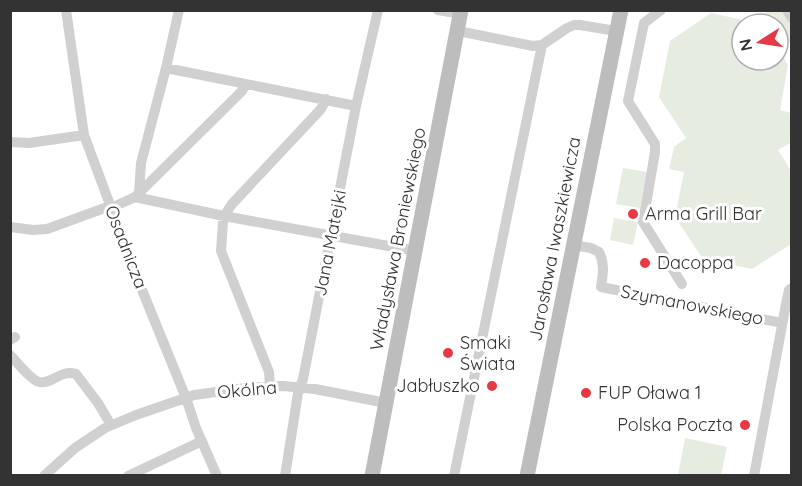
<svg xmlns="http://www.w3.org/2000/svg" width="802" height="486" viewBox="0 0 802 486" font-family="Quicksand,sans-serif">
<rect width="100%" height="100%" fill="#fff"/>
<path fill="#e6ecdf" d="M 766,11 L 791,11 L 791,44 L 773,15 L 767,18 L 765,15 Z
M 711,13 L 761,24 L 742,24 L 742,60 L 778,60 L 778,49 L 788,65 L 780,110 L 791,113 L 790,143 L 778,150 L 791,171 L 791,244 L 752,269 L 703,259 L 675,217 L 684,172 L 669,169 L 674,147 L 686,138 L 659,97 L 670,41 Z
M 623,168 L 647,172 L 640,208 L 616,204 Z
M 614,218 L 638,222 L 633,245 L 610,240 Z
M 685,438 L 727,447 L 721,475 L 678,475 Z"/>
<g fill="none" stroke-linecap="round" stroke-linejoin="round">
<path stroke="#d0d0d0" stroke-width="10" d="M 66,10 L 84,135 L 140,285 L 186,398 L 196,428 L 217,476
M 438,10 L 461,14
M 661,10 L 644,23 L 628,101 L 655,144 L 655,152 L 643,222 L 682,284
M 787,10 L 792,18
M 458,31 L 533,46 L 542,45 L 567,28 L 574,25 L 580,25 L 616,31
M 166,68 L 356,106
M 10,142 L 29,143 L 84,135
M 139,193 L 141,163 L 166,68 L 179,10
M 135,197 L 224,216 L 416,251
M 111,208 L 135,197 L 242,91 L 245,85
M 10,227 L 33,230 L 47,229 L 110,206
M 573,245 L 591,248 L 599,252 C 605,264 603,274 601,287 L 782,323
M 10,340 L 15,337
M 10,355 C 17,362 31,380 39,382 C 51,385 61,369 76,374 L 98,403 L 111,425
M 270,386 L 269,372 L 221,251 L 223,222 L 224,216 L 232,204 L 321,109 L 326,99
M 44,476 L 75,448 L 105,428 L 136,415 L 194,395 L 253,387 L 283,386 L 315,389 L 386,403
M 128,476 L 202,441
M 285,476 L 298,393 L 303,379 L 356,106 L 378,10
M 454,476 L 542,45
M 754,476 L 786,304 L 789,290 L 792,288"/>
<path stroke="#bdbdbd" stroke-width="15" d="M 372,476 L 461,10
M 527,476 L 621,10"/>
</g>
<g fill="#e63946" stroke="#fff" stroke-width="2">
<circle cx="633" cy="214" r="6"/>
<circle cx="645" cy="263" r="6"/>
<circle cx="448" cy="353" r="6"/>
<circle cx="492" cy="386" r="6"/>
<circle cx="586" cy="393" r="6"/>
<circle cx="745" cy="425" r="6"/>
</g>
<g text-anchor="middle" stroke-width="6" stroke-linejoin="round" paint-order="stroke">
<g font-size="18" fill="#333" stroke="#fff" text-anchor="start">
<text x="645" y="220">Arma Grill Bar</text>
<text x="657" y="269">Dacoppa</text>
<text x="460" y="349">Smaki<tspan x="460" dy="21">Świata</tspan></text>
<text x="480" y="392" text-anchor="end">Jabłuszko</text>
<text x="598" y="399">FUP Oława 1</text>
<text x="733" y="431" text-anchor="end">Polska Poczta</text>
</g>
<g font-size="18" fill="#333" stroke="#fff">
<text transform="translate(398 239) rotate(-79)" y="6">Władysława Broniewskiego</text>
<text transform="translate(555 239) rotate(-79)" y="6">Jarosława Iwaszkiewicza</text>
<text transform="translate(330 243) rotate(-79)" y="6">Jana Matejki</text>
<text transform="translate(126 247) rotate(69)" y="6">Osadnicza</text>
<text transform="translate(692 305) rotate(11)" y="6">Szymanowskiego</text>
<text transform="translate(247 390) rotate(-5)" y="6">Okólna</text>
</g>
</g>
<rect width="802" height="486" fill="none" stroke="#333333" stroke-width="24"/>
<g transform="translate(760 42) rotate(258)"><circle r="28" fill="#ffffff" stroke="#adadad" stroke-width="1.5"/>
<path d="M0-4.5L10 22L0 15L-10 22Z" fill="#e63946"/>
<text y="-9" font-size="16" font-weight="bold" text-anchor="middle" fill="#333333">N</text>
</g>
</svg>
